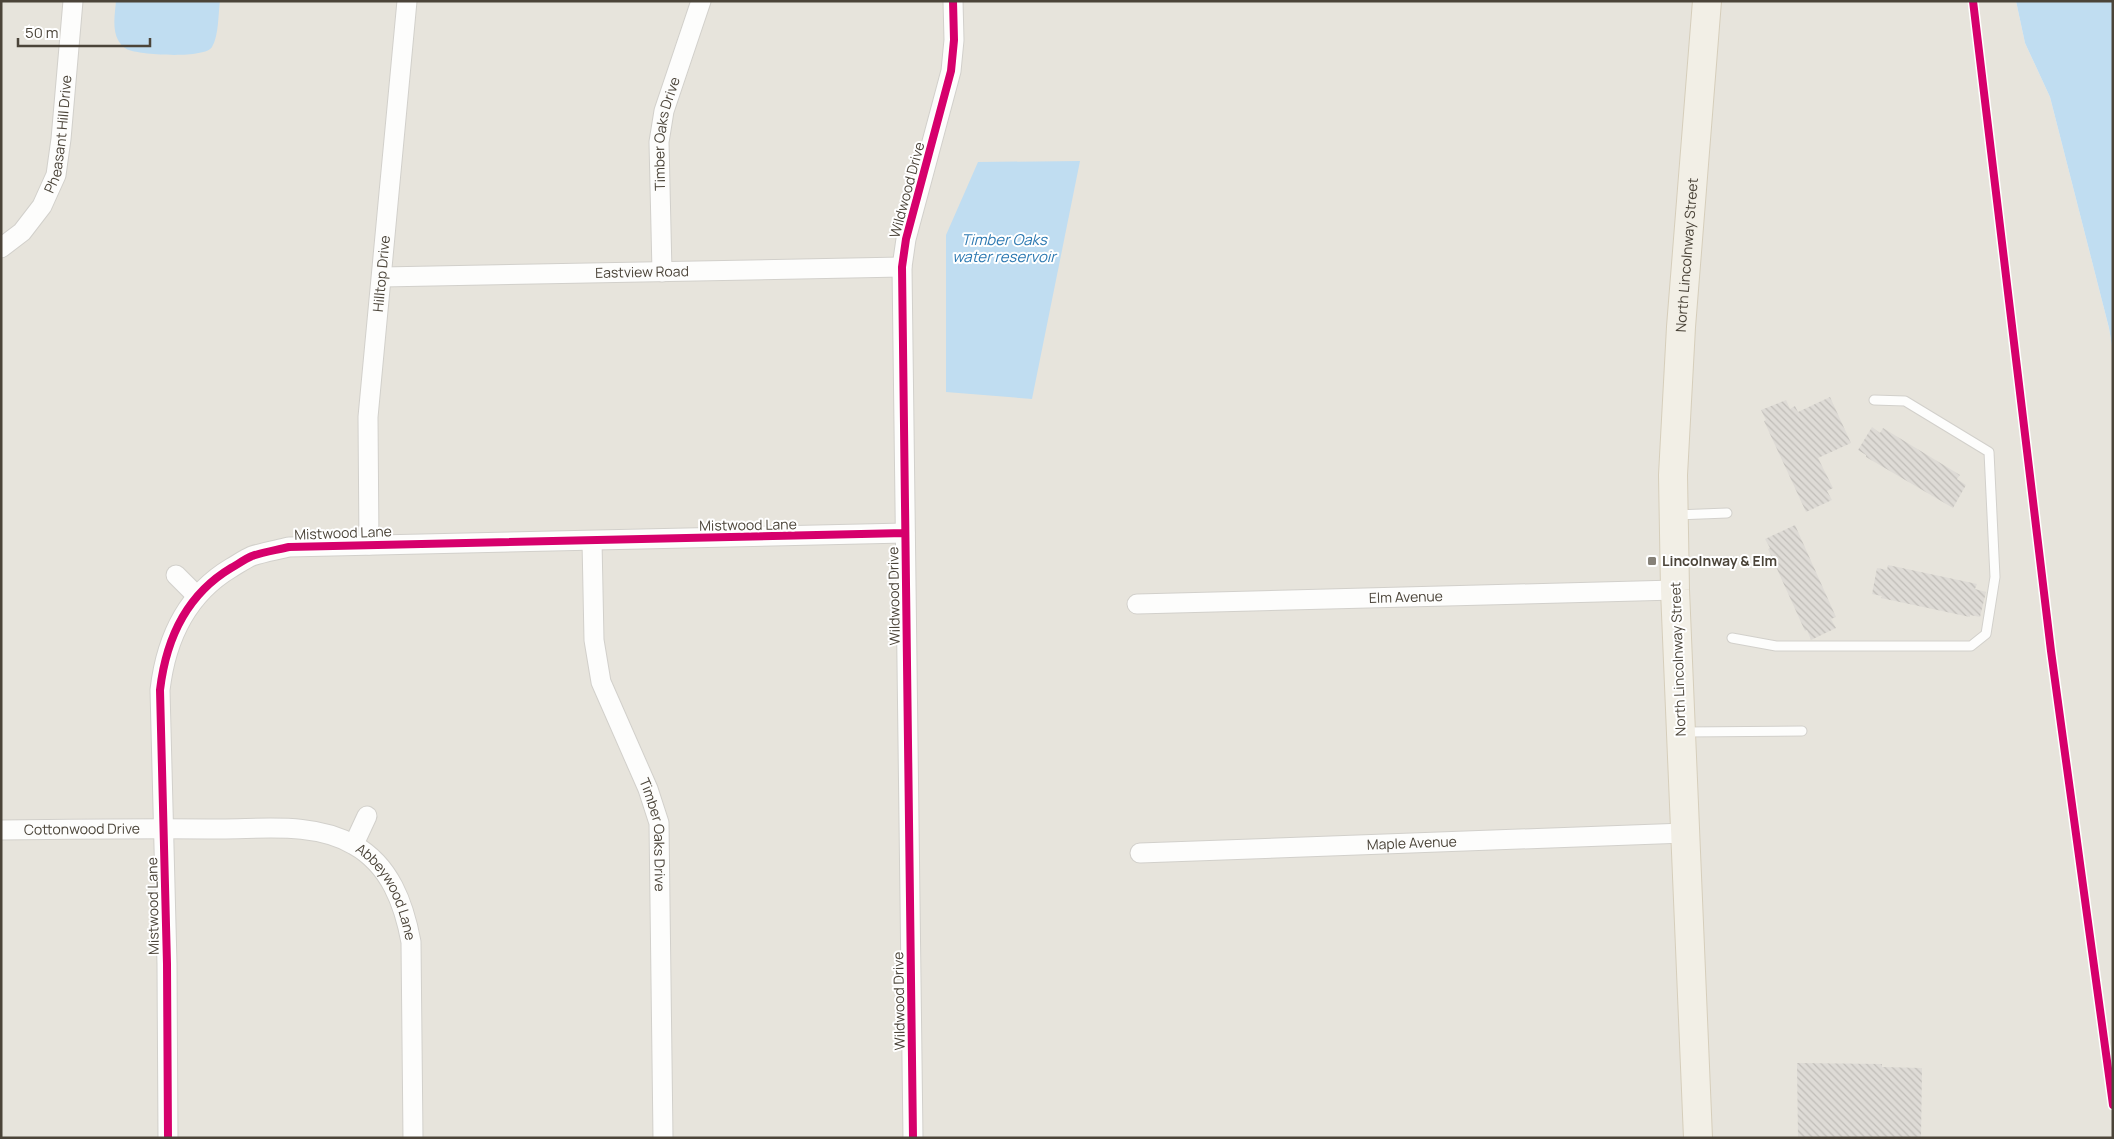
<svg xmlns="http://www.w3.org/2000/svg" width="2114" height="1139" viewBox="0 0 2114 1139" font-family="Manrope,sans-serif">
<defs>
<pattern id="building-back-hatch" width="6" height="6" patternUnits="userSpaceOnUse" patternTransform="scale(1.25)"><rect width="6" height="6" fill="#dedbd6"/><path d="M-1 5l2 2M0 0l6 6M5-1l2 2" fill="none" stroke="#c0bdb8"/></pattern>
</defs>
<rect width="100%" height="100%" fill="#f4f2ee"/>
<path fill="#e7e4dc" d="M 1,1 L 2016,1 L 2025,43 L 2050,97 L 2109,328 L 2113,352 L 2113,1138 L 1,1138 Z"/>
<path fill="#c0ddf1" d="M 116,1 L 220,1 C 218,15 219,35 212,47 C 205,59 142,55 129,50 C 125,49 120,44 118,40 C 112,29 115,13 116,1 Z
M 2016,1 L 2113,1 L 2113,352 L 2109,328 L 2050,97 L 2025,43 Z
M 1080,161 L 1032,399 L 946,392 L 946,235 L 978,162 Z"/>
<path fill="url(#building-back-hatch)" d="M 1830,397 L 1851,443 L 1818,458 L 1833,488 L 1827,491 L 1832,500 L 1806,512 L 1764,421 L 1766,420 L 1761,410 L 1786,400 L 1790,409 L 1795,406 L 1798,412 Z
M 1872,427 L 1880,433 L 1883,428 L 1960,475 L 1957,479 L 1966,485 L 1953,508 L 1866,457 L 1866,455 L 1858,450 Z
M 1795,525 L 1836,617 L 1831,619 L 1836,628 L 1811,640 L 1807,630 L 1805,631 L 1768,549 L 1770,548 L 1765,539 Z
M 1888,565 L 1977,584 L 1975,589 L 1986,592 L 1980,617 L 1970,615 L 1970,617 L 1881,598 L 1882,596 L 1872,594 L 1877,568 L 1887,570 Z
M 1797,1063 L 1882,1064 L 1882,1067 L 1922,1068 L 1921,1138 L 1798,1138 Z"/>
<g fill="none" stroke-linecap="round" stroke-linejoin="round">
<g stroke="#d2d0cb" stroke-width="11">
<path id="lane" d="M 1676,515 L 1727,513
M 1732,638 L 1776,646 L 1971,646 L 1986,634 L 1995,577 L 1989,452 L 1905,401 L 1874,400
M 1684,732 L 1802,731"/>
</g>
<g stroke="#d2d0cb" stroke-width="21">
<g id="street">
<path id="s1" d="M 1,248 L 22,232 L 42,206 L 56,175 L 61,139 L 73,1"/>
<path id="s2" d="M 662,272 L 659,142 L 664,111 L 701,1"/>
<path id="s3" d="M 382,277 L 902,267"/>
<path id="s4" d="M 592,541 L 594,640 L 601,682 L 648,789 L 659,823 L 663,1138"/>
<path id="s5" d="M 369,545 L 368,417 L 407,1"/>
<path d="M 176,575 L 196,595"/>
<path id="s6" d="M 1137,604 L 1675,590"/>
<path id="s7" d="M 1,830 C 74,829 147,828 221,829 C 264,829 315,822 354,845 C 390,865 404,904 411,942 L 413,1138"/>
<path d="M 354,844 L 367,816"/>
<path id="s8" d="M 1140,853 L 1685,833"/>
<path d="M 168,1138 L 167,964 L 160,690 C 166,639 186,595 231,568 C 238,564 245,559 252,556 C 264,552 277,550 289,547 L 905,533"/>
<path d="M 913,1138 L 902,267 L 906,239 L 951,71 L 954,40 L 953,1"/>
</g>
</g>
<g stroke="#d6cebb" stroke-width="30">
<g id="primary">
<path id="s9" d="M 1698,1138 L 1675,590 L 1673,475 L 1681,327 L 1707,1"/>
</g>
</g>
<use href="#lane" stroke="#fdfdfc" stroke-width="9"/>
<use href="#street" stroke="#fdfdfc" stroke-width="19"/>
<use href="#primary" stroke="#f2efe6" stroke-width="28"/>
<g stroke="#fff" stroke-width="11">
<path id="cycleway" d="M 1973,1 L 2051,651 L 2113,1105
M 168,1138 L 167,964 L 160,690 C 166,639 186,595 231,568 C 238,564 245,559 252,556 C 264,552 277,550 289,547 L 905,533
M 913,1138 L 902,267 L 906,239 L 951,71 L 954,40 L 953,1"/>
</g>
<use href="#cycleway" stroke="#d6006c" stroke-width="8"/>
</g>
<rect fill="#868178" stroke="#fff" stroke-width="2" x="1647" y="556" width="10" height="10" rx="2.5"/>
<g text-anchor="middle" stroke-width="4" stroke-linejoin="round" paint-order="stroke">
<g font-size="14" fill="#4b4439" stroke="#fff">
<text dy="5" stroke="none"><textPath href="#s1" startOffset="134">Pheasant Hill Drive</textPath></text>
<text dy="5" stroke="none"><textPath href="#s2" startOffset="139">Timber Oaks Drive</textPath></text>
<text transform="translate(907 190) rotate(-75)" y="5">Wildwood Drive</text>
<text dy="5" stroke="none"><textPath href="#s9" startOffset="884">North Lincolnway Street</textPath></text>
<text dy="5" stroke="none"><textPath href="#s3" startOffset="260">Eastview Road</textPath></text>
<text dy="5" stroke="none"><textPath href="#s5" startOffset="272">Hilltop Drive</textPath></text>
<text transform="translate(748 525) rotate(-1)" y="5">Mistwood Lane</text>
<text transform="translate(343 533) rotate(-2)" y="5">Mistwood Lane</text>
<text transform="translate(894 596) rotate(-91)" y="5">Wildwood Drive</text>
<text dy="5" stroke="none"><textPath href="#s6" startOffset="269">Elm Avenue</textPath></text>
<text transform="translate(1678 659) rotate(-92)" y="5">North Lincolnway Street</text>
<text dy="5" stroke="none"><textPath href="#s7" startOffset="81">Cottonwood Drive</textPath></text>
<text dy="5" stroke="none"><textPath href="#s4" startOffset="305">Timber Oaks Drive</textPath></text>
<text dy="5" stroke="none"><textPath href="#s8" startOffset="272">Maple Avenue</textPath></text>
<text dy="5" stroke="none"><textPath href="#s7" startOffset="415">Abbeywood Lane</textPath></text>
<text transform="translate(153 906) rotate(-91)" y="5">Mistwood Lane</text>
<text transform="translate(899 1001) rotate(-91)" y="5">Wildwood Drive</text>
</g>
<g font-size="14" font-weight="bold" fill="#4b4439" stroke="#fff" text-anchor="start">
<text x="1662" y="566">Lincolnway &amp; Elm</text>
</g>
<g font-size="15" font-style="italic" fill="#2e7ab2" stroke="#fff">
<text x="1004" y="245">Timber Oaks<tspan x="1004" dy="17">water reservoir</tspan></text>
</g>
</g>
<rect width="2114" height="1139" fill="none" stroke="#4b4439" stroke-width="5"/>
<path d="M18 38v8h132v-8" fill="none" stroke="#4b4439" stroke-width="2.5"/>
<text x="25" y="38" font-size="15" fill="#4b4439" stroke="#ffffff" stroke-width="4" paint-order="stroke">50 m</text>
</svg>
